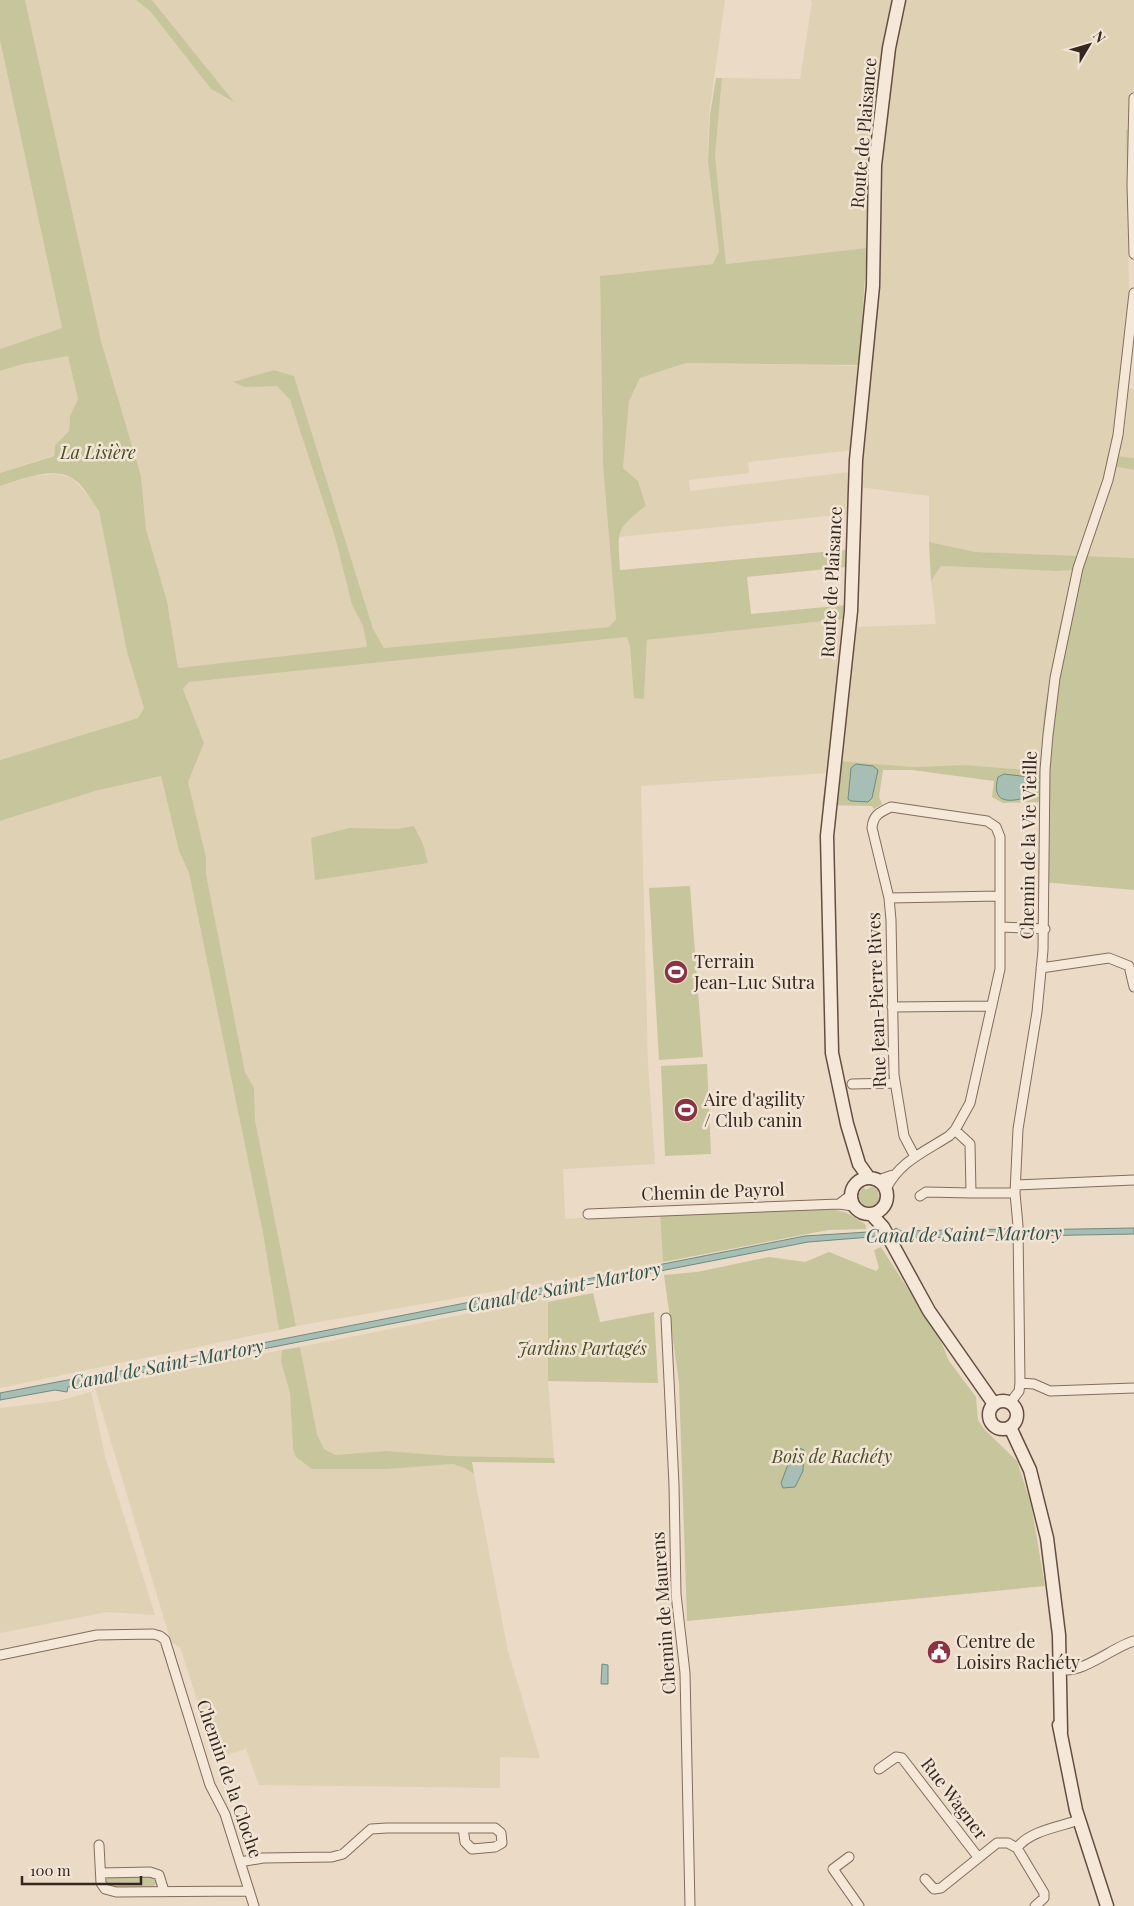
<svg xmlns="http://www.w3.org/2000/svg" width="1134" height="1906" viewBox="0 0 1134 1906" font-family="'Playfair Display',serif">
<rect width="100%" height="100%" fill="#eadac6"/>
<path fill="#dfd1b4" fill-rule="evenodd" d="M 25,0 L 136,0 L 150,11 L 211,89 L 232,101 L 152,0 L 725,0 L 709,115 L 708,162 L 719,252 L 713,264 L 600,276 L 603,466 L 616,619 L 609,627 L 384,648 L 373,629 L 294,376 L 274,370 L 234,382 L 277,386 L 290,400 L 335,537 L 352,605 L 363,626 L 367,648 L 178,668 L 167,601 L 146,529 L 141,476 L 101,341 Z
M 810,0 L 892,0 L 867,179 L 867,248 L 726,264 L 715,156 L 722,78 L 800,79 L 812,2 Z
M 905,0 L 1134,0 L 1134,130 L 1126,131 L 1129,290 L 1134,291 L 1126,323 L 1118,387 L 1134,389 L 1134,458 L 1109,455 L 1106,465 L 1134,470 L 1134,558 L 975,552 L 942,546 L 929,542 L 929,496 L 859,487 L 858,513 L 618,537 L 618,534 L 629,519 L 646,506 L 638,481 L 623,468 L 629,400 L 640,378 L 686,363 L 870,366 L 879,284 L 881,179 L 885,124 L 893,56 ZM 852,450 L 850,472 L 690,491 L 689,480 L 749,473 L 748,462 Z
M 0,40 L 62,328 L 0,349 Z
M 68,355 L 78,399 L 70,416 L 69,431 L 55,445 L 54,455 L 0,473 L 0,371 L 23,364 Z
M 57,474 L 72,478 L 91,498 L 99,511 L 127,652 L 144,708 L 138,718 L 0,760 L 0,486 L 33,476 Z
M 941,566 L 1056,571 L 1073,570 L 1058,633 L 1044,712 L 1040,771 L 965,765 L 912,767 L 839,761 L 856,627 L 936,624 L 931,581 Z
M 844,619 L 827,773 L 641,786 L 648,1064 L 655,1164 L 563,1169 L 565,1219 L 660,1213 L 663,1262 L 296,1326 L 255,1120 L 254,1088 L 245,1072 L 206,874 L 206,857 L 188,782 L 204,743 L 183,689 L 189,682 L 627,637 L 630,647 L 631,664 L 644,699 L 647,640 Z
M 161,776 L 179,851 L 189,873 L 263,1233 L 279,1330 L 0,1388 L 0,821 L 95,791 Z
M 546,1298 L 548,1303 L 548,1381 L 554,1458 L 450,1456 L 386,1451 L 335,1455 L 324,1449 L 317,1434 L 300,1347 Z
M 282,1350 L 281,1362 L 290,1393 L 293,1449 L 388,1469 L 453,1464 L 465,1468 L 474,1474 L 508,1651 L 540,1758 L 500,1757 L 500,1788 L 259,1785 L 246,1749 L 216,1758 L 180,1647 L 171,1642 L 95,1388 Z
M 91,1392 L 105,1456 L 155,1615 L 107,1612 L 0,1633 L 0,1408 L 58,1401 Z"/>
<path fill="#c7c59b" d="M 0,0 L 25,0 L 101,341 L 141,476 L 146,529 L 167,601 L 178,668 L 367,647 L 363,626 L 352,605 L 335,537 L 290,400 L 277,386 L 245,387 L 233,382 L 274,370 L 294,376 L 373,629 L 384,648 L 609,627 L 616,619 L 603,466 L 600,276 L 713,264 L 719,251 L 708,162 L 710,115 L 716,78 L 722,78 L 715,156 L 726,264 L 867,248 L 859,365 L 686,363 L 640,378 L 629,401 L 623,468 L 638,481 L 646,506 C 614,530 618,532 620,570 L 845,550 L 846,567 L 747,577 L 751,614 L 857,604 L 839,761 L 912,767 L 965,765 L 1040,771 L 1044,712 L 1058,633 L 1073,570 L 1056,571 L 941,566 L 931,581 L 929,542 L 975,552 L 1134,558 L 1134,890 L 1041,882 L 1039,802 L 1003,803 L 992,797 L 994,781 L 912,770 L 883,770 L 879,797 L 882,804 L 874,809 L 872,806 L 822,805 L 827,773 L 843,619 L 647,640 L 644,699 L 634,698 L 630,647 L 627,637 L 189,682 L 183,689 L 204,743 L 188,782 L 206,857 L 206,874 L 245,1072 L 254,1088 L 255,1120 L 296,1326 L 279,1330 L 263,1233 L 189,873 L 179,851 L 161,776 L 95,791 L 0,821 L 0,760 L 138,718 L 144,708 L 127,652 L 99,511 C 92,501 83,484 72,478 C 52,466 20,480 0,486 L 0,473 L 54,456 L 55,445 L 69,431 L 70,416 L 78,399 L 68,356 L 23,364 L 0,371 L 0,349 L 62,328 L 0,40 Z
M 136,0 L 152,0 L 234,102 L 211,89 L 150,11 Z
M 1126,130 L 1134,130 L 1134,178 L 1127,177 Z
M 1108,455 L 1134,458 L 1134,470 L 1106,465 Z
M 414,826 L 423,844 L 428,863 L 315,880 L 311,838 L 349,828 L 397,829 Z
M 690,886 L 703,1057 L 659,1060 L 649,888 Z
M 707,1064 L 711,1154 L 665,1156 L 661,1066 Z
M 864,1186 L 865,1190 L 873,1186 L 878,1191 L 879,1200 L 874,1206 L 864,1206 L 859,1199 L 859,1193 Z
M 829,1208 L 847,1213 L 865,1224 L 866,1229 L 828,1230 L 663,1262 L 660,1213 Z
M 881,1247 L 940,1339 L 949,1361 L 976,1397 L 978,1420 L 984,1429 L 1017,1461 L 1031,1504 L 1045,1586 L 687,1621 L 679,1383 L 664,1275 L 697,1272 L 769,1257 L 805,1262 L 829,1252 L 876,1271 L 879,1268 L 874,1250 Z
M 593,1293 L 600,1322 L 654,1312 L 658,1383 L 548,1381 L 548,1302 Z
M 300,1347 L 317,1434 L 324,1449 L 335,1455 L 386,1451 L 450,1456 L 554,1458 L 555,1463 L 472,1462 L 474,1474 L 465,1468 L 453,1464 L 388,1469 L 312,1469 L 296,1457 L 293,1449 L 290,1393 L 281,1362 L 282,1350 Z
M 151,1876 L 156,1878 L 157,1882 L 152,1889 L 109,1888 L 105,1881 L 108,1877 Z"/>
<path fill="#a7beb4" stroke="#6f8b80" d="M 856,764 L 873,766 L 878,770 L 872,798 L 868,802 L 851,801 L 848,799 L 851,768 Z
M 1004,774 L 1029,777 L 1033,784 L 1028,797 C 1008,803 991,803 998,777 Z
M 896,1228 L 901,1231 L 1009,1229 L 1014,1230 L 1015,1235 L 1009,1237 L 894,1238 L 891,1232 Z
M 1134,1228 L 1134,1234 L 1025,1236 L 1021,1234 L 1022,1230 Z
M 872,1230 L 883,1236 L 808,1242 L 105,1380 L 91,1380 L 90,1377 L 805,1236 L 868,1232 Z
M 78,1378 L 83,1379 L 83,1384 L 68,1387 L 67,1392 L 55,1390 L 0,1400 L 0,1393 Z
M 795,1446 L 804,1450 L 803,1471 L 795,1487 L 783,1488 L 781,1483 Z
M 602,1664 L 608,1665 L 608,1684 L 601,1684 Z"/>
<g fill="none" stroke-linecap="round" stroke-linejoin="round">
<path stroke="#a7beb4" stroke-width="9" d="M 74,1382 L 103,1376"/>
<g stroke="#836c5d" stroke-width="11">
<path id="minor" d="M 1134,98 L 1132,185 L 1134,254
M 889,898 L 1000,896
M 1002,927 L 1045,929
M 1041,968 L 1109,958 L 1129,966 L 1134,987
M 892,1007 L 992,1006
M 852,1084 L 895,1083
M 955,1130 L 970,1144 L 971,1193 L 1015,1193
M 878,1180 L 893,1175
M 1016,1185 L 1134,1180
M 886,1189 C 899,1162 924,1152 949,1136 L 955,1130 L 970,1103 L 1000,969 L 1000,837 L 996,827 L 987,821 L 891,807 C 880,812 873,815 872,828 L 889,898 L 891,920 L 894,1075 L 904,1136 L 915,1157
M 920,1196 L 926,1192 L 971,1193
M 839,1204 L 851,1195
M 588,1214 L 839,1204 L 853,1206
M 666,1318 L 674,1485 L 676,1594 L 685,1673 L 690,1906
M 1020,1383 L 1034,1384 L 1050,1391 L 1134,1388
M 1010,1403 L 1019,1391 L 1020,1383 L 1018,1226 L 1015,1193 L 1018,1129 L 1037,1012 L 1043,950 L 1045,770 L 1048,735 L 1055,678 L 1078,568 L 1108,480 L 1118,435 L 1134,293
M 0,1655 L 97,1635 L 153,1634 L 160,1636 L 165,1640 L 210,1785 L 225,1814 L 254,1906
M 1080,1666 L 1060,1663 L 1054,1666 C 1074,1682 1113,1646 1134,1641
M 879,1769 L 896,1757 L 902,1758 L 978,1857
M 99,1845 L 101,1883 L 105,1889 L 116,1892 L 249,1891
M 849,1857 L 833,1869 L 859,1906
M 240,1862 L 263,1858 L 332,1857 L 343,1854 L 371,1829 L 387,1828 L 495,1828 L 501,1833 L 502,1843 L 495,1847 L 472,1849 L 465,1842 L 463,1828
M 101,1873 L 150,1872 L 159,1875 L 164,1891
M 925,1879 L 934,1889 L 941,1888 L 997,1843 L 1008,1843 L 1017,1848
M 1035,1906 L 1044,1898 L 1044,1893 L 1017,1848 C 1029,1831 1059,1827 1079,1820"/>
</g>
<g stroke="#654e41" stroke-width="15">
<path id="secondary" d="M851 1196a18 18 0 1 1 36 0a18 18 0 1 1-36 0Z
M 869,1178 L 859,1164 L 847,1124 L 832,1053 L 827,836 L 851,611 L 856,460 L 873,286 L 875,165 L 889,48 L 899,0
M 872,1215 L 883,1227 L 929,1311 L 994,1404
M989 1415a14 14 0 1 1 28 0a14 14 0 1 1-28 0Z
M 1010,1427 L 1030,1470 L 1047,1538 L 1059,1635 L 1061,1732
M 1059,1725 L 1076,1810 L 1107,1906"/>
</g>
<use href="#minor" stroke="#f5e8d8" stroke-width="9"/>
<use href="#secondary" stroke="#f5e8d8" stroke-width="12"/>
</g>
<defs>
<g id="stadium-disc" transform="scale(1.25)"><circle r="9.5" fill="#8c3341" stroke="#f2e5d5"/><path d="M0-5a6.5 5 0 1 0 0 10a6.5 5 0 1 0 0-10ZM-3.5-1.8h7v3.6h-7Z" fill="#fff"/></g>
<g id="civic-disc" transform="scale(1.25)"><circle r="9.5" fill="#8c3341" stroke="#f2e5d5"/><path d="M-.6-6.5H3V-4.5H.6V-3L4-1V1h2V6H-6V1h2V-1L-.6-3ZM-1.2 2.5V6h2.4V2.5Z" fill="#fff"/></g>
</defs>
<g fill-rule="evenodd">
<use href="#stadium-disc" x="676" y="972"/>
<use href="#stadium-disc" x="686" y="1110"/>
<use href="#civic-disc" x="939" y="1652"/>
</g>
<g text-anchor="middle" stroke-width="5" stroke-linejoin="round" paint-order="stroke">
<g font-size="18" fill="#352720" stroke="#f2e5d5">
<text transform="translate(864 133) rotate(-85)" y="6">Route de Plaisance</text>
<text transform="translate(832 582) rotate(-87)" y="6">Route de Plaisance</text>
<text transform="translate(1029 845) rotate(-89)" y="6">Chemin de la Vie Vieille</text>
<text transform="translate(877 1000) rotate(-92)" y="6">Rue Jean-Pierre Rives</text>
<text transform="translate(713 1192) rotate(-2)" y="6">Chemin de Payrol</text>
<text transform="translate(664 1613) rotate(-94)" y="6">Chemin de Maurens</text>
<text transform="translate(229 1779) rotate(71)" y="6">Chemin de la Cloche</text>
<text transform="translate(954 1799) rotate(53)" y="6">Rue Wagner</text>
</g>
<g font-size="18" font-style="italic" fill="#4b4f28" stroke="#f2e5d5">
<text x="98" y="459">La Lisière</text>
<text x="582" y="1355">Jardins Partagés</text>
<text x="832" y="1463">Bois de Rachéty</text>
</g>
<g font-size="18" fill="#352720" stroke="#f2e5d5" text-anchor="start">
<text x="694" y="968">Terrain<tspan x="694" dy="21">Jean-Luc Sutra</tspan></text>
<text x="704" y="1106">Aire d'agility<tspan x="704" dy="21">/ Club canin</tspan></text>
<text x="956" y="1648">Centre de<tspan x="956" dy="21">Loisirs Rachéty</tspan></text>
</g>
<g font-size="19" font-style="italic" fill="#31534c" stroke="#f2e5d5">
<text transform="translate(964 1234) rotate(-1)" y="7">Canal de Saint-Martory</text>
<text transform="translate(564 1287) rotate(-11)" y="7">Canal de Saint-Martory</text>
<text transform="translate(167 1364) rotate(-11)" y="7">Canal de Saint-Martory</text>
</g>
</g>
<g transform="translate(1089 45) rotate(52)" stroke="#f2e5d5" stroke-width="4" paint-order="stroke">
<path d="M0-4L9 19L0 12L-9 19Z" fill="#352720"/>
<text y="-8" font-size="14" font-weight="bold" text-anchor="middle" fill="#352720">N</text>
</g>
<path d="M22 1876v8h119v-8" fill="none" stroke="#352720" stroke-width="2.5"/>
<text x="30" y="1876" font-size="15" fill="#352720" stroke="#f2e5d5" stroke-width="4" paint-order="stroke">100 m</text>
</svg>
